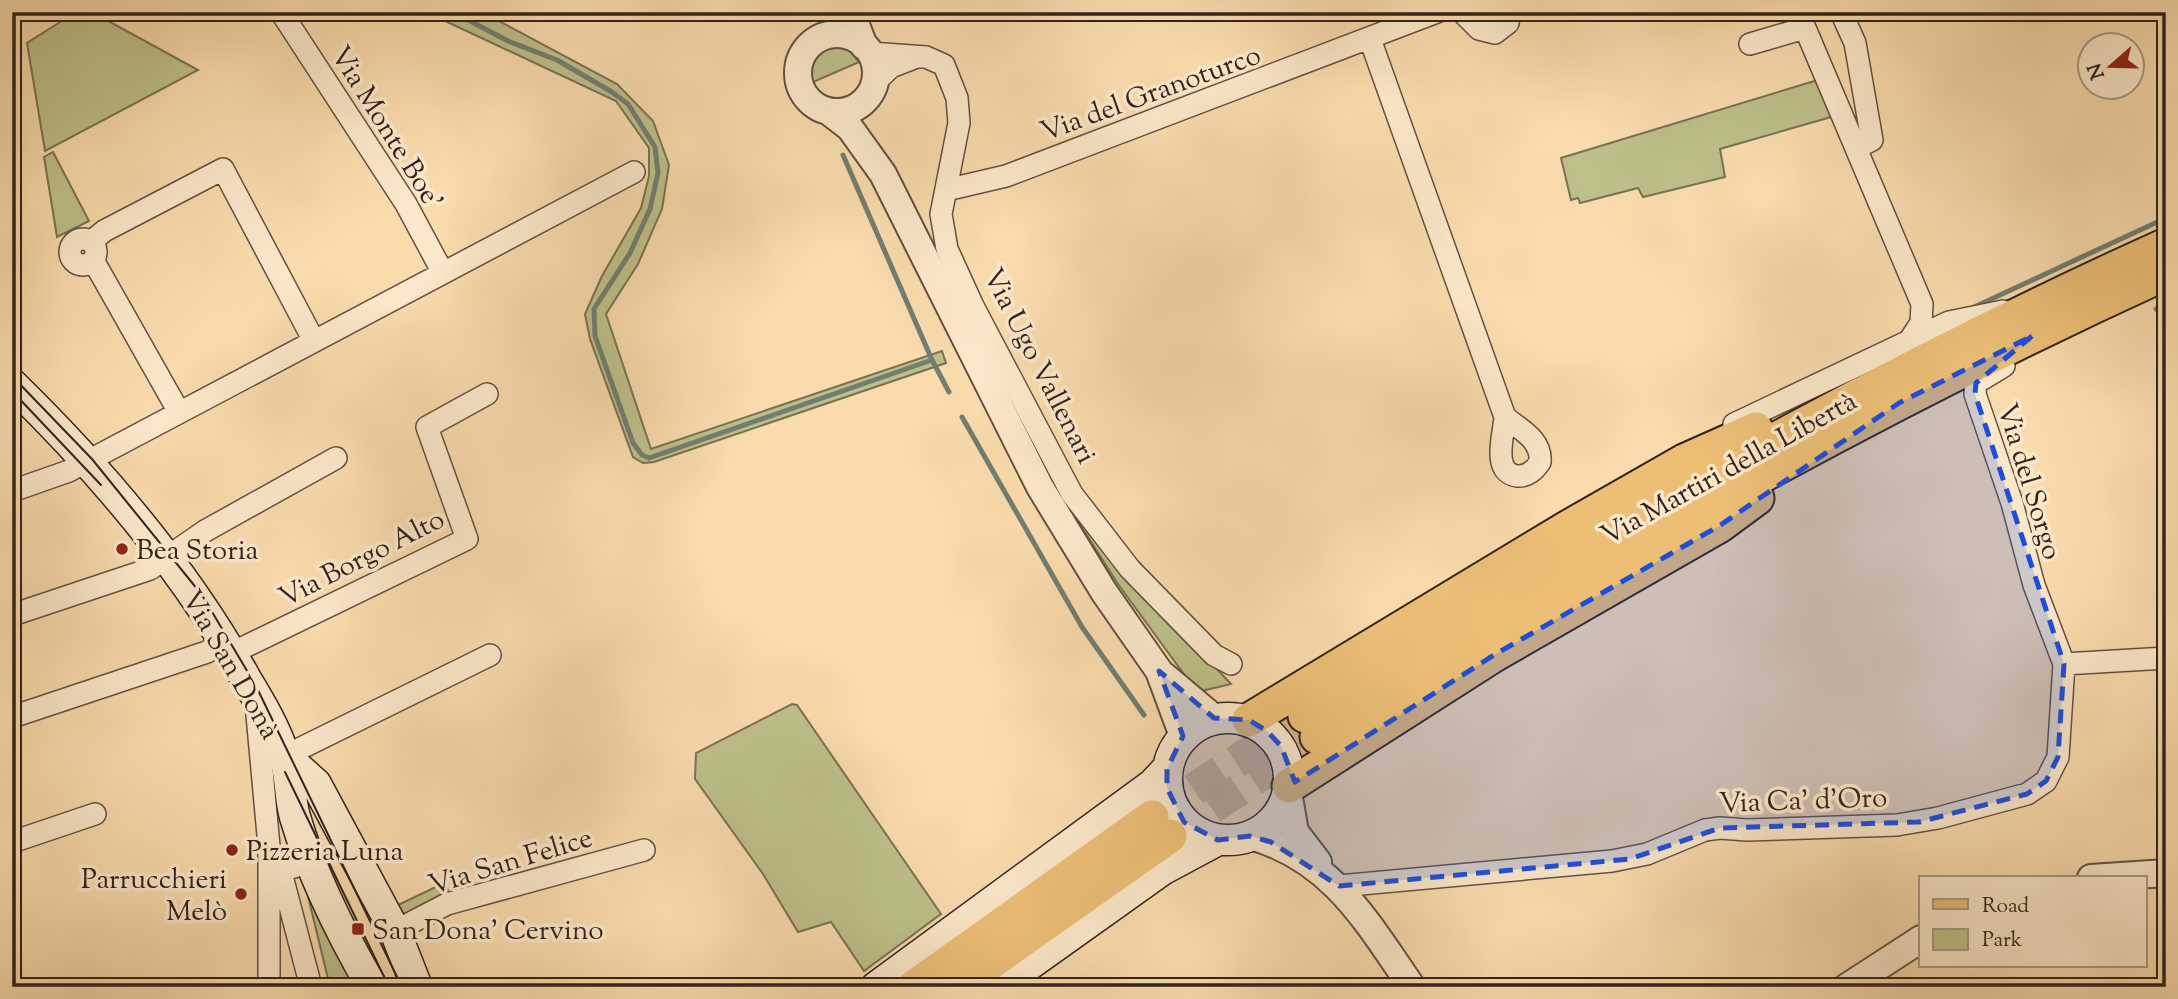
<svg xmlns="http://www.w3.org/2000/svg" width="2178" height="999" viewBox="0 0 2178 999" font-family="'Sorts Mill Goudy',serif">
<rect width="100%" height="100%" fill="#f9dbad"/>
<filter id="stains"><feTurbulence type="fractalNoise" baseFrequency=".00286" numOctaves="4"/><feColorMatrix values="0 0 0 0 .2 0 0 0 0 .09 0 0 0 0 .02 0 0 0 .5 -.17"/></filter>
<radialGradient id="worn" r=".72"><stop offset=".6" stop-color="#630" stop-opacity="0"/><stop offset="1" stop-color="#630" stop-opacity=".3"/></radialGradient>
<path fill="#bec08a" stroke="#787253" stroke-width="2" d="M 76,12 L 92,12 L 198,70 L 45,151 L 27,43 Z
M 426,12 L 482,12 L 617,84 L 653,121 L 669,165 L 662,209 L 638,264 L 606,314 L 651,449 L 942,351 L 946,363 L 654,462 L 643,463 L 633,457 L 590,339 L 585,314 L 602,276 L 641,208 L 649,176 L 649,148 L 616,101 Z
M 832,46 L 849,50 L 859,62 L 811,83 C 805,65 815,51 832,46 Z
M 1821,79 L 1838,115 L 1720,149 L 1725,177 L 1643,197 L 1638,188 L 1580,203 L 1578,198 L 1571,200 L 1561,158 Z
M 53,152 L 89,221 L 57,237 L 44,157 Z
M 1049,476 L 1057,480 L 1126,573 L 1231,684 L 1197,692 L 1118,584 Z
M 792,704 L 797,705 L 941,914 L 864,971 L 831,922 L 798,932 L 763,874 L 695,779 L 696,753 Z
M 446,882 L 448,892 L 403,915 L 394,907 Z
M 305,884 L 354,979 L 352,987 L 330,987 Z"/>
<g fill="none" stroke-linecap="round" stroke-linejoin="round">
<path stroke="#727e71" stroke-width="5" d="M 453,12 L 508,41 L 557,60 L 612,92 L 628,104 L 655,147 L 658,173 L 650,209 L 630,253 L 594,309 L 595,336 L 633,443 L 642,455 L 649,458 L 932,360
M 843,155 L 932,360 L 949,392
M 1972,308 L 2166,218
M 2156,309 L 2166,305
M 962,417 L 1082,627 L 1144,715"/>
<path stroke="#d1b690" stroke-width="33" stroke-dasharray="33 17" stroke-linecap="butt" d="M 1152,817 L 1305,716
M 1170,836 L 1317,737"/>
<g stroke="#635140" stroke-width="24">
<path id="minor" d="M 281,12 L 406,204 L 443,273
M 1462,12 L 1479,29 L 1495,33 L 1508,23 L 1510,12
M 1841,12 L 1855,43 L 1872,140 L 1866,143
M 1370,39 L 1505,417 C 1504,434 1491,472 1517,476 C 1527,477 1535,470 1540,462 C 1542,440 1521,430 1505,417
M 1750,44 L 1805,28 L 1922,304 L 1921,323 L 1909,341
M 870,53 L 926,57 L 944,65 L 957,98 L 959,123 L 941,214 L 947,249 L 973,306 L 1072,494 L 1130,569 L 1214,655 L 1231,664
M 874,83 L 891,67 L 914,58
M 946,190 L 1006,176 L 1437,12
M70 252a13 13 0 1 1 26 0a13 13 0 1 1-26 0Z
M 91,242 L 104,231 L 223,169 L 314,341
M 93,260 L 179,412
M 1734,424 L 1949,322 L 2003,311
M 12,491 L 69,471 L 634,172
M 12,615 L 150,569 L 205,531 L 336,458
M 232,653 L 467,539 L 427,427 L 487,394
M 2064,664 L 2166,658
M 256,704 L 269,846 L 269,987
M 12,717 L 207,652 L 225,640
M 285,756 L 490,655
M 12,842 L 95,814
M 1339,886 L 1612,861 L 1647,854 L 1705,830 L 1720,828 L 1747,830 L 1897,825 L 1938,818 L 2027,794 L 2046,781 L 2058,757 L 2064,664 L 2034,585 L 2012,503 L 1975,394 L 1976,383 L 2004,366
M 395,931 L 447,904 L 644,850
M 311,987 L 282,876 L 284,870 L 301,865 L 315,869"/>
</g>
<g stroke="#635140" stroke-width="30">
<path id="tertiary" d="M 851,12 L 864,46
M798 73a39 39 0 1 1 78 0a39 39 0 1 1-78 0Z
M 828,111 L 850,128 L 883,174 L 1040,487 L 1104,592 L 1159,671 L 1183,736
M 1163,675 L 1214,718
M 1288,792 L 1295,832 L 1318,862
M 1250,836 C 1332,858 1367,922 1412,987
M 2091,878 L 2166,873
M 1847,987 L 1921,939"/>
</g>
<g stroke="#31231c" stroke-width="33">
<path id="secondary" d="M 12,384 C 102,472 185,569 246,679 C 260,702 276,729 284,755 C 291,774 289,797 295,817 C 312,875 342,935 372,987
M1167 779a61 61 0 1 1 122 0a61 61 0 1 1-122 0Z
M 285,756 L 316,784 L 395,931 L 417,987
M 876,987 L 1153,784 L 1167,769
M 998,987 L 1162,870 L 1218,840"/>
</g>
<g stroke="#31231c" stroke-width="37">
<path id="primary" d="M 1305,716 C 1582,541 1867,380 2166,245
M 1249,720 L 1565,529 L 1684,461 L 1756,429
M 1317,737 C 1591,566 1872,407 2166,273
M 1289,786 L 1494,655 L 1719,526 L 1757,498
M 914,987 L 1152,817
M 956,987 L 1170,836"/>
</g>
<use href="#minor" stroke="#fbe8ca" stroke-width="21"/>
<use href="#tertiary" stroke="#fbe8ca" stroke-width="26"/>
<use href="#secondary" stroke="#fbe8ca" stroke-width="30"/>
<use href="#primary" stroke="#ecbe76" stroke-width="33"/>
<path stroke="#31231c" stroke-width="2" d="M 12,376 L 92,459 L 202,595 L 256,686 L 402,987
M 12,391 L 101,485
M 285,772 L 389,987"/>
</g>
<path fill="#1d4ed8" fill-opacity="0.2" stroke="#1d4ed8" stroke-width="5" stroke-dasharray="14 9" stroke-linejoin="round" d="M 2032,336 L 1976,383 L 1975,394 L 2064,664 L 2058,757 L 2046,781 L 2027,794 L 1919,822 L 1720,828 L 1630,859 L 1339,886 L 1271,842 L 1250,836 L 1218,840 L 1184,822 L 1167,788 L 1167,769 L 1183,736 L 1159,671 L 1214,718 L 1249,720 L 1267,731 L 1281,746 L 1295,782 L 1494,655 L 1719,526 L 1899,403 Z"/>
<g fill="#8f2418" stroke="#fbe8ca" stroke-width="2.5">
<circle cx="122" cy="549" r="7"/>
<circle cx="232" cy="850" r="7"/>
<circle cx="241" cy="894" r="7"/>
<rect x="351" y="922" width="14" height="14" rx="3.5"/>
</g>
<g text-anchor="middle" stroke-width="7" stroke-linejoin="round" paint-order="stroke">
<g font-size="28" fill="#31231c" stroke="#fbe8ca">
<text transform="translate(1150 92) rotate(-20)" y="10">Via del Granoturco</text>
<text transform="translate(388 127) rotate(58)" y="10">Via Monte Boe'</text>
<text transform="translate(1041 365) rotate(63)" y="10">Via Ugo Vallenari</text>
<text transform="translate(1728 467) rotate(-29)" y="10">Via Martiri della Libertà</text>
<text transform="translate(2031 481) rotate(73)" y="10">Via del Sorgo</text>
<text transform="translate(361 557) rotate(-27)" y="10">Via Borgo Alto</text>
<text transform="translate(232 664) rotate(60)" y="10">Via San Donà</text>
<text transform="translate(1803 799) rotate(-2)" y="10">Via Ca' d'Oro</text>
<text transform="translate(510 860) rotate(-17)" y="10">Via San Felice</text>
</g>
<g font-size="28" fill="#31231c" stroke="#fbe8ca" text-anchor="start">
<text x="136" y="559">Bea Storia</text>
<text x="246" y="860">Pizzeria Luna</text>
<text x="227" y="888" text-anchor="end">Parrucchieri<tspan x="227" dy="32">Melò</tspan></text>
<text x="372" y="939">San Dona' Cervino</text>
</g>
</g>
<rect width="2178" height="999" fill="none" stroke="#f9dbad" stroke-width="42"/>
<rect x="14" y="14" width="2150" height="971" fill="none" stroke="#31231c" stroke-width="3.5"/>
<rect x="21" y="21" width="2136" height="957" fill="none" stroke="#31231c" stroke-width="2"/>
<rect x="1919" y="876" width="228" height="91" fill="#fbe8ca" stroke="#aa9984" stroke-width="2"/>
<rect x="1933" y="899" width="35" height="10" fill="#ecbe76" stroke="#aa9984" stroke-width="2"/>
<text x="1982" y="912" font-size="21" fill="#31231c">Road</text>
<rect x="1933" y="929" width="35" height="21" fill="#bec08a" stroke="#aa9984" stroke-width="2"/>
<text x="1982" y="946" font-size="21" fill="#31231c">Park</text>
<g transform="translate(2111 66) rotate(250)"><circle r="33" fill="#fbe8ca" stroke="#aa9984" stroke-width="2"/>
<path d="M0-5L12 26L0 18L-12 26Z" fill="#8f2418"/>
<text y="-10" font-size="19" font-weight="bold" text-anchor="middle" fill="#31231c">N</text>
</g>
<rect width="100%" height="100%" filter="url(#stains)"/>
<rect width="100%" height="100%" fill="url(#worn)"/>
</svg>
